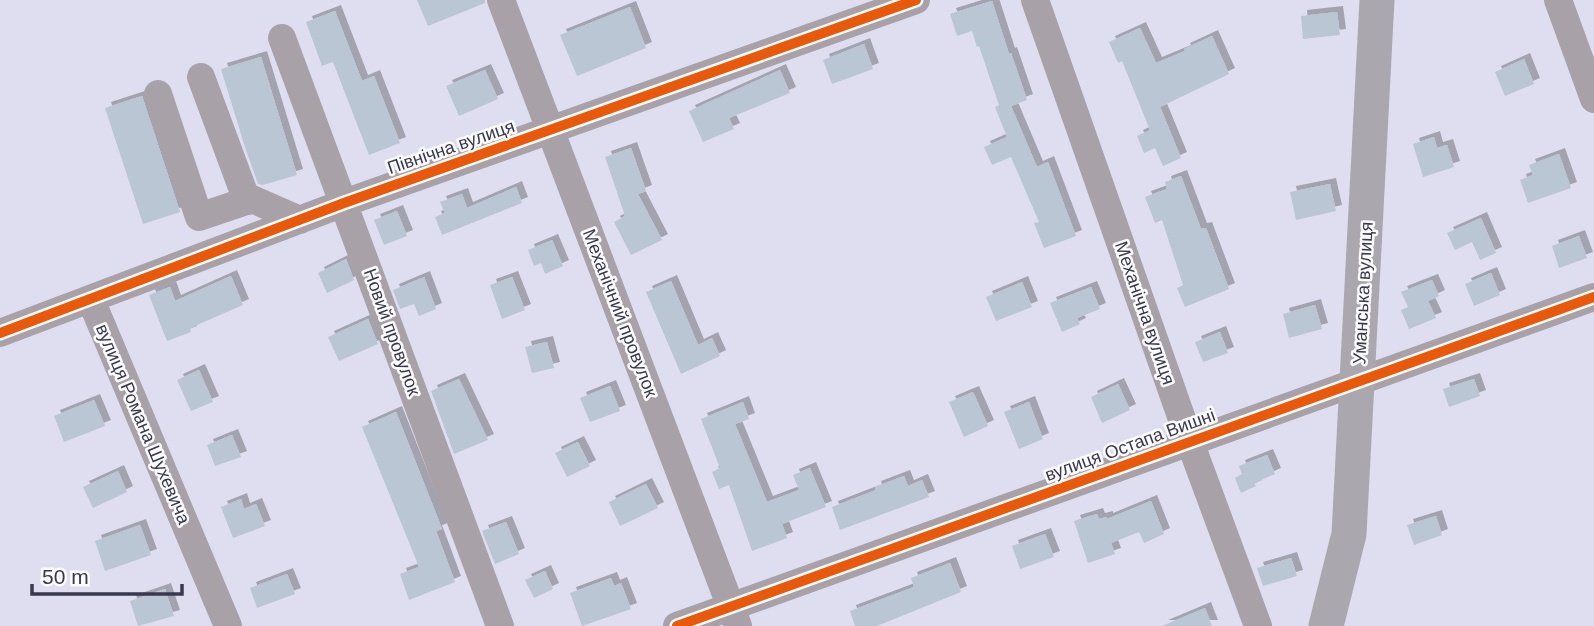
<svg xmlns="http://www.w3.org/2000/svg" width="1594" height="626" viewBox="0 0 1594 626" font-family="Helvetica,sans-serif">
<defs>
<filter id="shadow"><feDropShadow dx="6" dy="-6" stdDeviation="0" flood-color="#0004"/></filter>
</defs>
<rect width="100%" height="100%" fill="#dedef0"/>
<path fill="#bac6d3" filter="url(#shadow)" d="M 417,0 L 485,0 L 485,3 L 428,26 Z
M 992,1 L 1009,54 L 1011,53 L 1027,100 L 1011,106 L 1037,167 L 1048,162 L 1076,236 L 1044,248 L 1034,223 L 1039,222 L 1011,157 L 992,165 L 984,147 L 1007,137 L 995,107 L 999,105 L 979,46 L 977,47 L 972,31 L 957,36 L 950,14 Z
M 630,7 L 646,48 L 577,76 L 560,35 Z
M 335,11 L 362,81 L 374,76 L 400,143 L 369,155 L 333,62 L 322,66 L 306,22 Z
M 1337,12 L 1340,35 L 1303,39 L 1301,16 Z
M 1140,28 L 1156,63 L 1185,51 L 1184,49 L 1212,36 L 1229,74 L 1160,107 L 1181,158 L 1163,166 L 1155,148 L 1144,153 L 1137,136 L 1150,130 L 1122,61 L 1118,63 L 1109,42 Z
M 864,44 L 873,69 L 832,84 L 823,60 Z
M 261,57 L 297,175 L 263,185 L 258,184 L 245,147 L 221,69 Z
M 1524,59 L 1534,84 L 1505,96 L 1495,72 Z
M 485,70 L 498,99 L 459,116 L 446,86 Z
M 780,70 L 790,93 L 729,118 L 734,129 L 703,142 L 689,111 Z
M 142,96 L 180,212 L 143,224 L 105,108 Z
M 1434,137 L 1437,148 L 1447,145 L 1454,167 L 1423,177 L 1413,144 Z
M 631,148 L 646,191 L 638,194 L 662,240 L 631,255 L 614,222 L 625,216 L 605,157 Z
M 1559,154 L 1571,188 L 1528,203 L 1520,180 L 1533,175 L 1529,165 Z
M 1181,176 L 1201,229 L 1206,228 L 1229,289 L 1185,307 L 1177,288 L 1183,285 L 1162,220 L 1155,223 L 1145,197 L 1167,189 L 1165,182 Z
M 1330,184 L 1336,211 L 1296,220 L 1290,192 Z
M 516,187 L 522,203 L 442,235 L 435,217 L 445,213 L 440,202 L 462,194 L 467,208 Z
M 397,211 L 407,236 L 384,245 L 374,220 Z
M 1481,218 L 1496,253 L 1480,260 L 1472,242 L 1455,250 L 1447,233 Z
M 1579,236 L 1587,258 L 1559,268 L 1552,246 Z
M 552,240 L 563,266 L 545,274 L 541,263 L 534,266 L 528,250 Z
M 346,259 L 354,280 L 327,293 L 318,273 Z
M 1491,273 L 1500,295 L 1474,306 L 1465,284 Z
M 231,276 L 243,305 L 190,328 L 191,332 L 167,341 L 149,295 L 170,287 L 175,301 Z
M 424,277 L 436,309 L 419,316 L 414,304 L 400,309 L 393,290 Z
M 512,277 L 525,310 L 502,319 L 490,285 Z
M 1432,280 L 1439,296 L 1428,301 L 1436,318 L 1409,329 L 1401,310 L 1408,307 L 1401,292 Z
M 671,281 L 698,345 L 712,338 L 720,356 L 681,374 L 646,292 Z
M 1022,282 L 1032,307 L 996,321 L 986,297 Z
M 1091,287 L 1100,309 L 1077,318 L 1080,324 L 1062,332 L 1050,303 Z
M 1315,305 L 1322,329 L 1289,338 L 1283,314 Z
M 368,319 L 378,344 L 339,361 L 328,337 Z
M 1220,332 L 1228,353 L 1203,362 L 1195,342 Z
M 547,342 L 554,368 L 532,373 L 525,347 Z
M 199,370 L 213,402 L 191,411 L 177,380 Z
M 459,379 L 488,440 L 454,454 L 431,391 Z
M 1474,379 L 1480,396 L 1449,407 L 1443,389 Z
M 1118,384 L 1130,410 L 1102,423 L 1091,397 Z
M 610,386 L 620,411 L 590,422 L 580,398 Z
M 973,392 L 988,426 L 964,437 L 949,402 Z
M 94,400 L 105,426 L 64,442 L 54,416 Z
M 743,402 L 749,419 L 735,424 L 767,502 L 799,490 L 793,475 L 810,468 L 826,507 L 782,524 L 787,538 L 752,551 L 729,485 L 719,489 L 712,472 L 720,468 L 701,419 Z
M 1029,402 L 1043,439 L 1019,449 L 1004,412 Z
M 396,412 L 442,529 L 436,531 L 455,582 L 409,600 L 400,574 L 419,567 L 362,427 Z
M 232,435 L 241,457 L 215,466 L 207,445 Z
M 578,442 L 590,466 L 567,477 L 555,453 Z
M 1267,455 L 1275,474 L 1254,483 L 1256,486 L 1241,493 L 1235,478 L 1242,474 L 1239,466 Z
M 118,471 L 127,492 L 93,508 L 83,487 Z
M 904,476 L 908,486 L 922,480 L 929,497 L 840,530 L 832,507 L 876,490 L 875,487 Z
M 646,484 L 658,508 L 620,526 L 609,502 Z
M 241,499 L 244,509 L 256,504 L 265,526 L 233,538 L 221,507 Z
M 1151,501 L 1164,534 L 1144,543 L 1139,532 L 1111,543 L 1115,554 L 1088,563 L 1074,521 L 1097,514 L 1099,519 L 1107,517 L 1107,519 Z
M 1436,516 L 1442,535 L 1414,545 L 1407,525 Z
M 506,522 L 519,554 L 495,564 L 482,531 Z
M 140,525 L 151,555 L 105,571 L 95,541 Z
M 1045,534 L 1054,557 L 1020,569 L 1012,546 Z
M 1291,558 L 1297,576 L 1263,586 L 1257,568 Z
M 950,563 L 961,592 L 877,626 L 855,626 L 850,611 L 914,587 L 911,578 Z
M 545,571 L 553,589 L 534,598 L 525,580 Z
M 287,574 L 295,594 L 257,608 L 250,588 Z
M 611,578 L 614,586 L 621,583 L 631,609 L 582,626 L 570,593 Z
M 165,589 L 174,616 L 138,626 L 130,601 Z
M 1205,608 L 1212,626 L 1162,626 Z"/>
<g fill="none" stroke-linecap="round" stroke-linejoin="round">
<path stroke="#a8a2a8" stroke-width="28" d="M 501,0 L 738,626
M 1035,0 L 1190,442 L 1258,626
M 1558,0 L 1594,99
M 282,38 L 500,626
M 201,77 L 247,201
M 158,94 L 199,217 L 252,199 L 300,220
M 91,300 L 228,626
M 0,333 L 344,203 L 916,0
M 677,626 L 1594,297"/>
<path stroke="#aba7ae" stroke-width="35" d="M 1326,626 L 1349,534 L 1377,0"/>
<g stroke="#fbfbfb" stroke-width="15">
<path id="cycleway" d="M 0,333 L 344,203 L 916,0
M 677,626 L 1594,297"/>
</g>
<use href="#cycleway" stroke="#e8590c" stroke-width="10"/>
</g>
<g text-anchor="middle" stroke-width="5" stroke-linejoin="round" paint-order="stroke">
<g font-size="18" fill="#39384e" stroke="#fbfbfb">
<text transform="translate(451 147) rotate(-19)" y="6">Північна вулиця</text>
<text transform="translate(1363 293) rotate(-87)" y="6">Уманська вулиця</text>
<text transform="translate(620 313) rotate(69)" y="6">Механічний провулок</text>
<text transform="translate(1145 313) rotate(71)" y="6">Механічна вулиця</text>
<text transform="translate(392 332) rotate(70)" y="6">Новий провулок</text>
<text transform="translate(143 424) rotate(67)" y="6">вулиця Романа Шухевича</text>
<text transform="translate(1130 445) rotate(-20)" y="6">вулиця Остапа Вишні</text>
</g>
</g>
<path d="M32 584v10h150v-10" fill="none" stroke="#39384e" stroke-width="3.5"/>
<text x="42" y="584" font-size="21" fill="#39384e" stroke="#fbfbfb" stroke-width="5" paint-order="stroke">50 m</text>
</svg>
